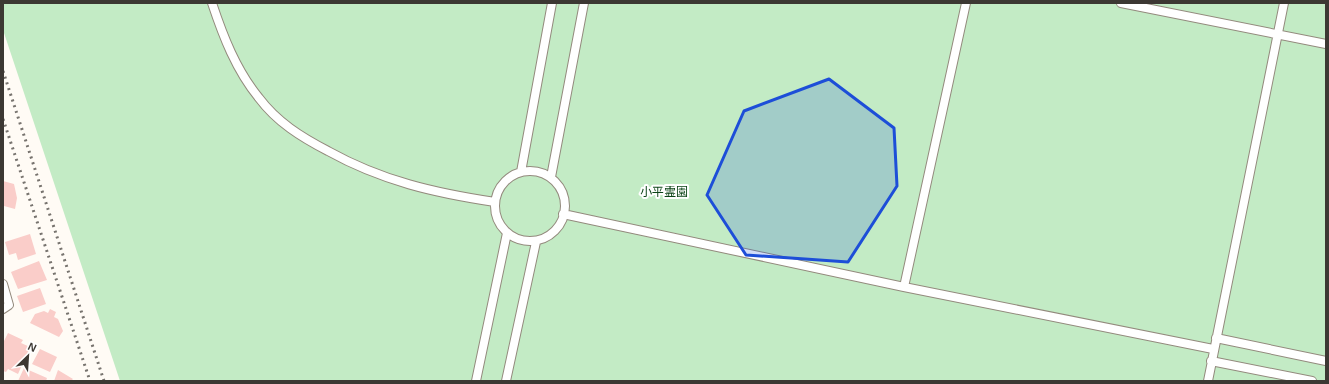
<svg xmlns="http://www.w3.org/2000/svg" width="1329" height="384" viewBox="0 0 1329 384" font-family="Helvetica,'Noto Sans JP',sans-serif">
<rect width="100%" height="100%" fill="#fffbf5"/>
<path fill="#c3ebc5" d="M 3,3 L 1326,3 L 1326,381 L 120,381 L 3,30 Z"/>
<path fill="#facdc9" d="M 3,181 L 14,184 L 17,198 L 15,209 L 4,206 L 3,209 Z
M 30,234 L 36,254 L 18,260 L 16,253 L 9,255 L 5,242 Z
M 39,261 L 47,280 L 18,289 L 11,272 Z
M 40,288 L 46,304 L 23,312 L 17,296 Z
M 50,309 L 56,312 L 54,317 L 58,319 L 63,331 L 59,337 L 30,323 L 35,314 L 44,311 L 48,313 Z
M 8,333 L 23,340 L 21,343 L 30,347 L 18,374 L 8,369 L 6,372 L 3,371 L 3,343 Z
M 40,349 L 57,357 L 50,372 L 32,364 Z
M 24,368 L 47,378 L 46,381 L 18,381 Z
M 58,370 L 73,379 L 71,381 L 54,381 Z"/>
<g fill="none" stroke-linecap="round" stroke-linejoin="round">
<g stroke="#938a7d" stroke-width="10">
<path id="service" d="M 212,3 C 223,36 236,70 259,98 C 277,122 301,137 328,151 C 382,181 435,193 495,202
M 1121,3 L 1326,44
M495 206a35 35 0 1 1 70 0a35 35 0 1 1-70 0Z
M 521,172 L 552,3
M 551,177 L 584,3
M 563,214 L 904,287 L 1213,349
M 3,284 L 9,305 L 3,309
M 904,287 L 966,3
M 1216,338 L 1326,361
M 1211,361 L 1312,381
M 476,381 L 507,233
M 506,381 L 536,242
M 1208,381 L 1284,3"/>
</g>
<use href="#service" stroke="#fff" stroke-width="8"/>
<path stroke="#77736e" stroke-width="3" stroke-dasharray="2 4" stroke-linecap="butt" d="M 3,71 L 104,381
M 3,119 L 90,381"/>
</g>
<path fill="#1d4ed8" fill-opacity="0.2" stroke="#1d4ed8" stroke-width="3" stroke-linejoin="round" d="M 829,79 L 894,128 L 897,186 L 848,262 L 746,255 L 707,195 L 744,111 Z"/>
<g text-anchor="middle" stroke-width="4" stroke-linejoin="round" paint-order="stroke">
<g font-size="12" fill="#0c4417" stroke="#fff">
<text x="664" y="196">小平霊園</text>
</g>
</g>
<rect width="1329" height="384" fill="none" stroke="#3c3833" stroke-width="8"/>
<g transform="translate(28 356) rotate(25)" stroke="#ffffff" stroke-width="3" paint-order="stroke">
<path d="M0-3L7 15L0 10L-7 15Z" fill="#3c3833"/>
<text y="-6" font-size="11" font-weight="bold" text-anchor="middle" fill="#3c3833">N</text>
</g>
</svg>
